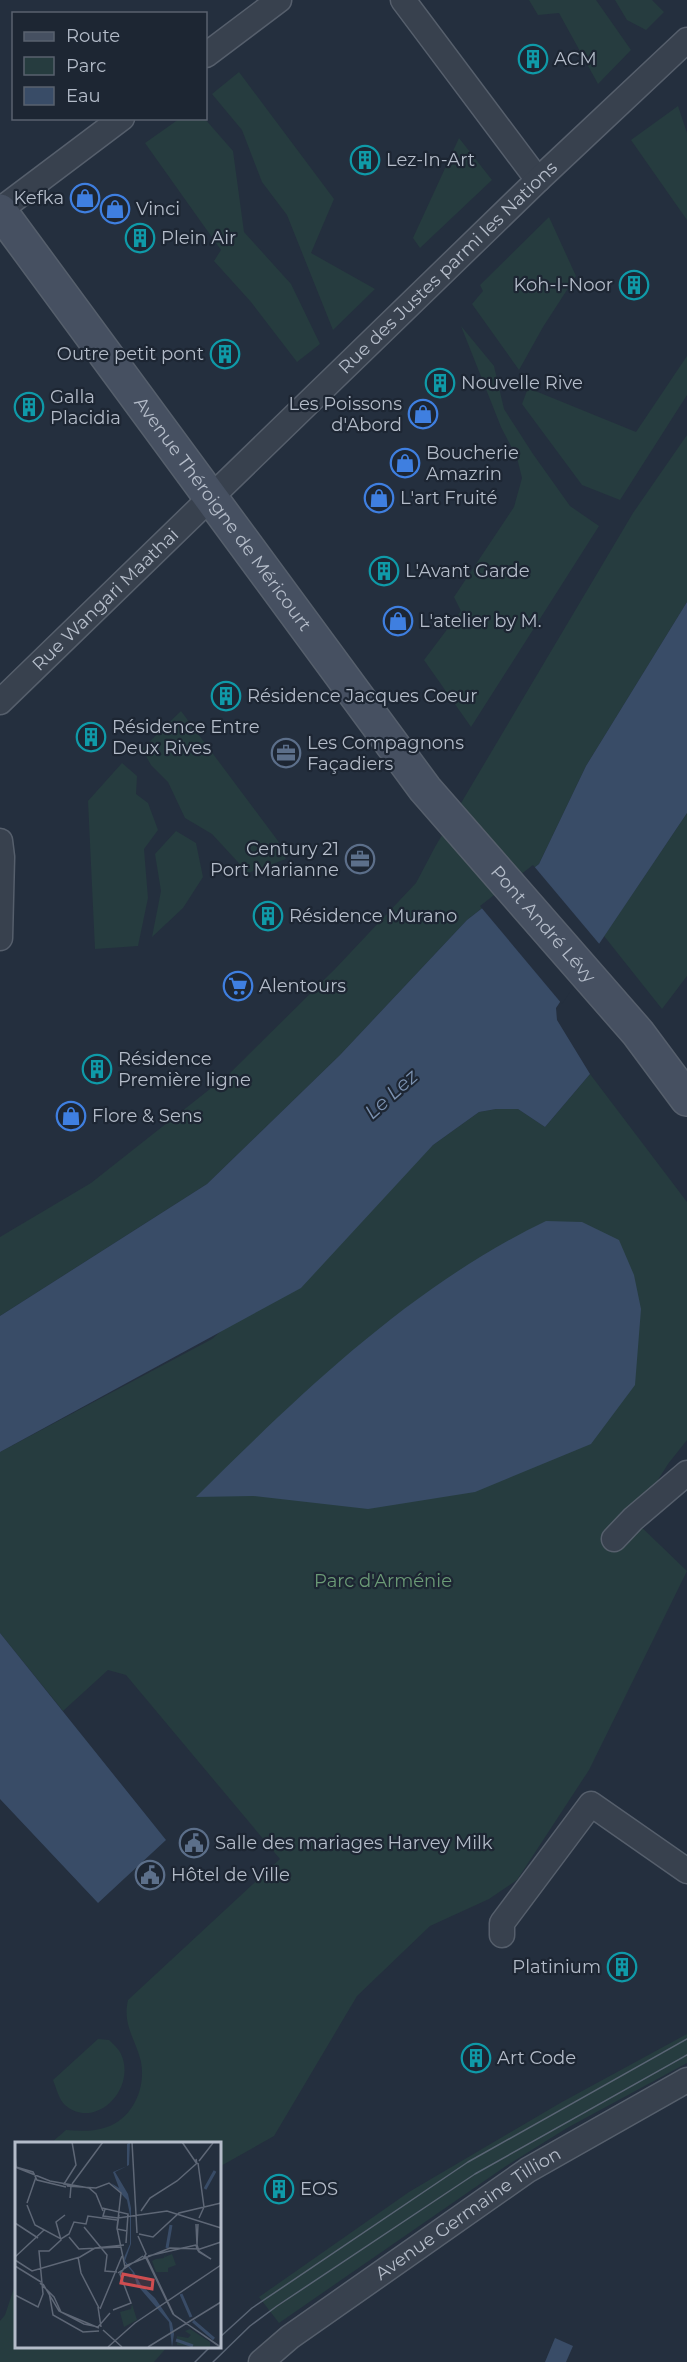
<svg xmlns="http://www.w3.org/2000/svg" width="687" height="2362" viewBox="0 0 687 2362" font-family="Montserrat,sans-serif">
<rect width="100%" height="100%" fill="#242f3e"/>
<path fill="#263c3f" d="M 529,0 L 596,0 L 631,50 L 598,84 L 559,13 L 538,15 Z
M 615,0 L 652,0 L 664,12 L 646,30 L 627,20 Z
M 239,72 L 334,199 L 311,253 L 375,289 L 333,330 L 287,215 L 262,182 L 242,130 L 212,94 Z
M 678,106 L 687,133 L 687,220 L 631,140 Z
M 179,119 L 205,119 L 233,151 L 244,232 L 291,284 L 320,344 L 297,362 L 251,302 L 214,261 L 221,250 L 145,143 Z
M 459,138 L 492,180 L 420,248 L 413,238 Z
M 549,217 L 576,276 L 543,327 L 519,370 L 472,304 L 483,291 L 480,285 Z
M 461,326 L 494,366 L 504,409 L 533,454 L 570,506 L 599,526 L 471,727 L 424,660 L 461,611 L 454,597 L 514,507 L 522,478 L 517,458 L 501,427 Z
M 687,356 L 687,395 L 620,500 L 582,485 L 522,404 L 528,388 L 636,432 Z
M 687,435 L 687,602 L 586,766 L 539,864 L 467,920 L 340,1055 L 207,1184 L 0,1316 L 0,1237 L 91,1183 L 229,1074 L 335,969 L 416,883 L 435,847 L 633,513 Z
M 181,711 L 278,841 L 286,859 L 248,873 L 212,834 L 185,818 L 168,782 L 151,765 L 142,749 Z
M 122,763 L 137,776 L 136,794 L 148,803 L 158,830 L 144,849 L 148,898 L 138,946 L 95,949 L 88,801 Z
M 687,813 L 687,976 L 662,1009 L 604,936 Z
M 176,831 L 196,843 L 203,877 L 183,908 L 152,937 L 161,891 L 155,854 Z
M 590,1074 L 687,1202 L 687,1440 L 668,1464 L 633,1519 L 687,1571 L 589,1770 L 517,1880 L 489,1899 L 430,1926 L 357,1996 L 274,2136 L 219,2167 L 219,2143 L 51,2143 L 66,2130 C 79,2131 94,2132 107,2127 C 133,2118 146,2088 141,2062 C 136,2039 122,2026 128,2000 L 280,1859 L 126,1675 L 108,1670 L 63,1711 L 0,1633 L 0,1452 L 212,1339 L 433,1145 L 479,1112 L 496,1109 L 518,1109 L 545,1127 Z
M 687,2034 L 687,2063 L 567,2128 L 506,2166 L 279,2323 L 259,2297 L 409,2192 L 562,2102 Z
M 98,2039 L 109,2040 C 113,2044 119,2049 121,2054 C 137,2089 95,2131 65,2105 C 59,2100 56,2087 53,2080 Z
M 16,2282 L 16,2346 L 168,2346 L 154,2362 L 0,2362 L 0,2321 L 5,2315 Z"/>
<path fill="#394c67" d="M 687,602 L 687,813 L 556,1008 L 557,1020 L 590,1074 L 545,1127 L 518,1109 L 496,1109 L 479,1112 L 433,1145 L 301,1288 L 0,1452 L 0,1316 L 207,1184 L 340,1055 L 467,920 L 539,864 L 586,766 Z
M 546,1221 L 582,1222 L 619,1240 L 634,1275 L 641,1309 L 635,1385 L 591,1444 L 475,1492 L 368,1509 L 253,1496 L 196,1497 C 301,1393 411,1286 546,1221 Z
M 0,1633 L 166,1840 L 98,1903 L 0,1799 Z
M 555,2338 L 573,2346 L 566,2362 L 545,2362 Z"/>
<path fill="#242f3e" d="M 533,865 L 601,946 L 562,1004 L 480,906 Z"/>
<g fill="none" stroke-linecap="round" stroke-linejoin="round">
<g stroke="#565f6c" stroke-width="27">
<g id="street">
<path d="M 403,0 L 538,180"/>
<path d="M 206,55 L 279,0"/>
<path d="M 0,210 L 122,118"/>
<path id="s1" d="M 0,702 L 538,180 L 687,40"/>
<path d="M 0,841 L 2,857 L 0,938"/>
<path d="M 614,1539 L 633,1519 L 687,1473"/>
<path d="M 502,1935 L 502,1923 L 591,1804 L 687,1871"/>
<path id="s2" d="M 261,2362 L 290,2337 L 528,2170 L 687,2080"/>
</g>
</g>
<g stroke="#565f6c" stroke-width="36">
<g id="secondary">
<path id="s3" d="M 0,211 L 425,789 L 638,1033 L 687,1099"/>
</g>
</g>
<use href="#street" stroke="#38414e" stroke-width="24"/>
<use href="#secondary" stroke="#465061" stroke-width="33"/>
<path stroke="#5a6575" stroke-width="1.5" d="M 219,2338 L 252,2308 L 468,2162 L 687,2039
M 195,2362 L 211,2346
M 213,2362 L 250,2326 L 277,2306 L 475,2174 L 687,2055"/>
</g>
<defs>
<g id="building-ring" transform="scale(1.5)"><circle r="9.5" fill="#1d2633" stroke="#0f9aa8" stroke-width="1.5"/><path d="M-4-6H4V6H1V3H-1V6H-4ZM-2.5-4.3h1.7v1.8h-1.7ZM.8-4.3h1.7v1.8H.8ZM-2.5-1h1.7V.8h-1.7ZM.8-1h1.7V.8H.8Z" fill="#0f9aa8"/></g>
<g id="shop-ring" transform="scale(1.5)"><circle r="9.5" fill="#1d2633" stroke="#3f7fe0" stroke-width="1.5"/><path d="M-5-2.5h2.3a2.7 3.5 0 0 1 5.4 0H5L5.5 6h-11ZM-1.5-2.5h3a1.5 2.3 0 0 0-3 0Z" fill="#3f7fe0"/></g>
<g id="office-ring" transform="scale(1.5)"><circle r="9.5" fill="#1d2633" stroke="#5c6f8a" stroke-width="1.5"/><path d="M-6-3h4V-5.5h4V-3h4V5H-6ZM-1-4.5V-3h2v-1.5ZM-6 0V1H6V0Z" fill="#5c6f8a"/></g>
<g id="supermarket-ring" transform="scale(1.5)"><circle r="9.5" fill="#1d2633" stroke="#3f7fe0" stroke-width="1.5"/><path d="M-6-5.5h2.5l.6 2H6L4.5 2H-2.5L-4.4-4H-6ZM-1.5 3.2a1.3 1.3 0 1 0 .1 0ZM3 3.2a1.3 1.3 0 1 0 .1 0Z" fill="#3f7fe0"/></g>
<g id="civic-ring" transform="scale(1.5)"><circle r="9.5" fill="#1d2633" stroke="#5c6f8a" stroke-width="1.5"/><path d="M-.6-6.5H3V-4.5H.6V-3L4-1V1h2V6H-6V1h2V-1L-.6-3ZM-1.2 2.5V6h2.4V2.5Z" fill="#5c6f8a"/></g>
</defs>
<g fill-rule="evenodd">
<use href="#building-ring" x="533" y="59"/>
<use href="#building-ring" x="365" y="160"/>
<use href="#shop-ring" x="85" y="198"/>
<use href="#shop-ring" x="115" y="209"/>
<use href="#building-ring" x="140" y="238"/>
<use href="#building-ring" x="634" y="285"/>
<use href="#building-ring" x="225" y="354"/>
<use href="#building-ring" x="440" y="383"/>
<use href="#building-ring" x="29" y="407"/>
<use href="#shop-ring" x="423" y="414"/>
<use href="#shop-ring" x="405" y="463"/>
<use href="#shop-ring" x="379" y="498"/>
<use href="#building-ring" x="384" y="571"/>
<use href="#shop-ring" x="398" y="621"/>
<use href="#building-ring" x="226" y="696"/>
<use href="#building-ring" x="91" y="737"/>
<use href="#office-ring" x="286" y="753"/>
<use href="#office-ring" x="360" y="859"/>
<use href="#building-ring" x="268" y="916"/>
<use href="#supermarket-ring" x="238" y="986"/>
<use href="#building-ring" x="97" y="1069"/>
<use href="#shop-ring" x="71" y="1116"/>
<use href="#civic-ring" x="194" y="1843"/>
<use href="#civic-ring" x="150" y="1875"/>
<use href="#building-ring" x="622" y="1967"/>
<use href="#building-ring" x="476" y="2058"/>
<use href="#building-ring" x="279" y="2189"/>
</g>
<g text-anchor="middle" stroke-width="4.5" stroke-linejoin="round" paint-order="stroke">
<g font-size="18" fill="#b4bcc9" stroke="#1d2633" text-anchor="start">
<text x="554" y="65">ACM</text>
<text x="386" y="166">Lez-In-Art</text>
<text x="64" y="204" text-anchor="end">Kefka</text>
<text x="136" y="215">Vinci</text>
<text x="161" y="244">Plein Air</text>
<text x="613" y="291" text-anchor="end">Koh-I-Noor</text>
<text x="204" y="360" text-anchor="end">Outre petit pont</text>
<text x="461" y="389">Nouvelle Rive</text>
<text x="50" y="403">Galla<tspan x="50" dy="21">Placidia</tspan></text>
<text x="402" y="410" text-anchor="end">Les Poissons<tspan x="402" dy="21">d'Abord</tspan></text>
<text x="426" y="459">Boucherie<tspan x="426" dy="21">Amazrin</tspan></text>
<text x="400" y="504">L'art Fruité</text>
<text x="405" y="577">L'Avant Garde</text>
<text x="419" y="627">L'atelier by M.</text>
<text x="247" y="702">Résidence Jacques Coeur</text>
<text x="112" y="733">Résidence Entre<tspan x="112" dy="21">Deux Rives</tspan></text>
<text x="307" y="749">Les Compagnons<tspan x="307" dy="21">Façadiers</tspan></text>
<text x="339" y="855" text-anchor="end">Century 21<tspan x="339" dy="21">Port Marianne</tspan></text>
<text x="289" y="922">Résidence Murano</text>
<text x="259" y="992">Alentours</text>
<text x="118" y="1065">Résidence<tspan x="118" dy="21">Première ligne</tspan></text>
<text x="92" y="1122">Flore &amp; Sens</text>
<text x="215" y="1849">Salle des mariages Harvey Milk</text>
<text x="171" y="1881">Hôtel de Ville</text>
<text x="601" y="1973" text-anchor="end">Platinium</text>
<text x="497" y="2064">Art Code</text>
<text x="300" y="2195">EOS</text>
</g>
<g font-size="18" fill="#b4bcc9" stroke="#1d2633">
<text dy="6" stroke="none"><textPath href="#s1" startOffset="624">Rue des Justes parmi les Nations</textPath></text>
<text dy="6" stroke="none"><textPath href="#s3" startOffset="376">Avenue Théroigne de Méricourt</textPath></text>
<text dy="6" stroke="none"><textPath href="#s1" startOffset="147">Rue Wangari Maathai</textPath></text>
<text dy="6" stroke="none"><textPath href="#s3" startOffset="897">Pont André Lévy</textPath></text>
<text dy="6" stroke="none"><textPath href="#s2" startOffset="255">Avenue Germaine Tillion</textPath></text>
</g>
<g font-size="18" fill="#6b9a76" stroke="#1d2633">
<text x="383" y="1587">Parc d'Arménie</text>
</g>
<g font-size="20" font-style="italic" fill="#7c92b1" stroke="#1d2633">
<text transform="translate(391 1094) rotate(-42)" y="7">Le Lez</text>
</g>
</g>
<g transform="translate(15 2142)">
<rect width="206" height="206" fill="#242f3e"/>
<path d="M 151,109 L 150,115 L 157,112 L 161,123 L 153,126 L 153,130 L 141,130 L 137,119 L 141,117 L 133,118 L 149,116 ZM 117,162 L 122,178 L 109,185 L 105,170 L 116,167 ZM 175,187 L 195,200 L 195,205 L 162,203 L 162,194 L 173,196 L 176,193 L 170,189 Z" fill="#263c3f"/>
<path d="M 115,0 L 114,23 L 100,30 L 113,52 L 116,66 L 116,102 L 110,119 L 119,130 L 126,143 L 140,156 L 157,181 L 159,192 L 157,205 L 154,180 L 122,143 L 119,133 L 114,136 L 118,131 L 108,118 L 115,102 L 115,73 L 112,58 L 96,41 L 104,46 L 98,30 L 112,24 L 112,2 Z" fill="#394c67"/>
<path fill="none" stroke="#394c67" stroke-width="3" d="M 190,47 L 200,29M 152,106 L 156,83M 166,152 L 176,175M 178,179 L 199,197M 161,198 L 178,204"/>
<path fill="none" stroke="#5e6776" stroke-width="1.5" d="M 117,0 L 122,91M 167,0 L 182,22 L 181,17M 0,12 L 1,25 L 18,30 L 22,38 L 51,45M 184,19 L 198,1M 183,21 L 189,65 L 184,76M 0,25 L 35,39 L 74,46 L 81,52 L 88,69M 57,42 L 88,0M 52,44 L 81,46 L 94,41 L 106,51 L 102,86 L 110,125 L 105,132 L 116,161 L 98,168M 55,56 L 56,44 L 49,42 L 61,23 L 57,0M 12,61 L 21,35M 12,63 L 20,83 L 46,97 L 54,92 L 59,80 L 71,82 L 73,74 L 102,78M 87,66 L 113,72 L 111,101M 90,67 L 88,74 L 103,76 L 152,69 L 206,86M 126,69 L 135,56 L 162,39 L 181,22M 104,73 L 102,87 L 112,89M 0,81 L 23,96M 181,82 L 182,103 L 183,82M 69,85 L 92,113 L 90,129 L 102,130M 124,92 L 138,95 L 164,71 L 206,61M 123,94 L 131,112 L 129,115 L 133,115M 54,95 L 64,107 L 106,105M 181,103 L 182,107 L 184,110 L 196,117 L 184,109 L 182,103M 130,114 L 158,172 L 205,205M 133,114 L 181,103M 0,115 L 29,88M 63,115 L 66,131 L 84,166M 132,116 L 159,173 L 206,205M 0,118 L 17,129 L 65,115 L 80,106 L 109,103M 0,124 L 26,140M 110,124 L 155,106 L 185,107 L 206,100M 103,131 L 128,114M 25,141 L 39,155 L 46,170 L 84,186M 28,142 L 44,169 L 69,182 L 83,185 L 95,171M 34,150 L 38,173 L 68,190 L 84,189M 0,153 L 23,165 L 28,152 L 24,109 L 34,109 L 46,98 L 41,80 L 50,73M 83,165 L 86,185M 85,167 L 107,114M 88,188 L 107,205M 93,205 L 120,181 L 206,123M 133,205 L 206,160"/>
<path fill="#ce4d50" fill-opacity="0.15" stroke="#ce4d50" stroke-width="3" d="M 108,132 L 138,138 L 137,147 L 106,141 Z"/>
<rect width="206" height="206" fill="none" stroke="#b4bcc9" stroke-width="3"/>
</g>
<rect x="12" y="12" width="195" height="108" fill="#1d2633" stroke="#59626f" stroke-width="1.5"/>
<rect x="24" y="32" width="30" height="9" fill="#465061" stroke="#59626f" stroke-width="1.5"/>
<text x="66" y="42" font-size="18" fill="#b4bcc9">Route</text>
<rect x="24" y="57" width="30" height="18" fill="#263c3f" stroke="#59626f" stroke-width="1.5"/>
<text x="66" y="72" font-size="18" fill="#b4bcc9">Parc</text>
<rect x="24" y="87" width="30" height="18" fill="#394c67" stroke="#59626f" stroke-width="1.5"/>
<text x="66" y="102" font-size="18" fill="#b4bcc9">Eau</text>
</svg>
